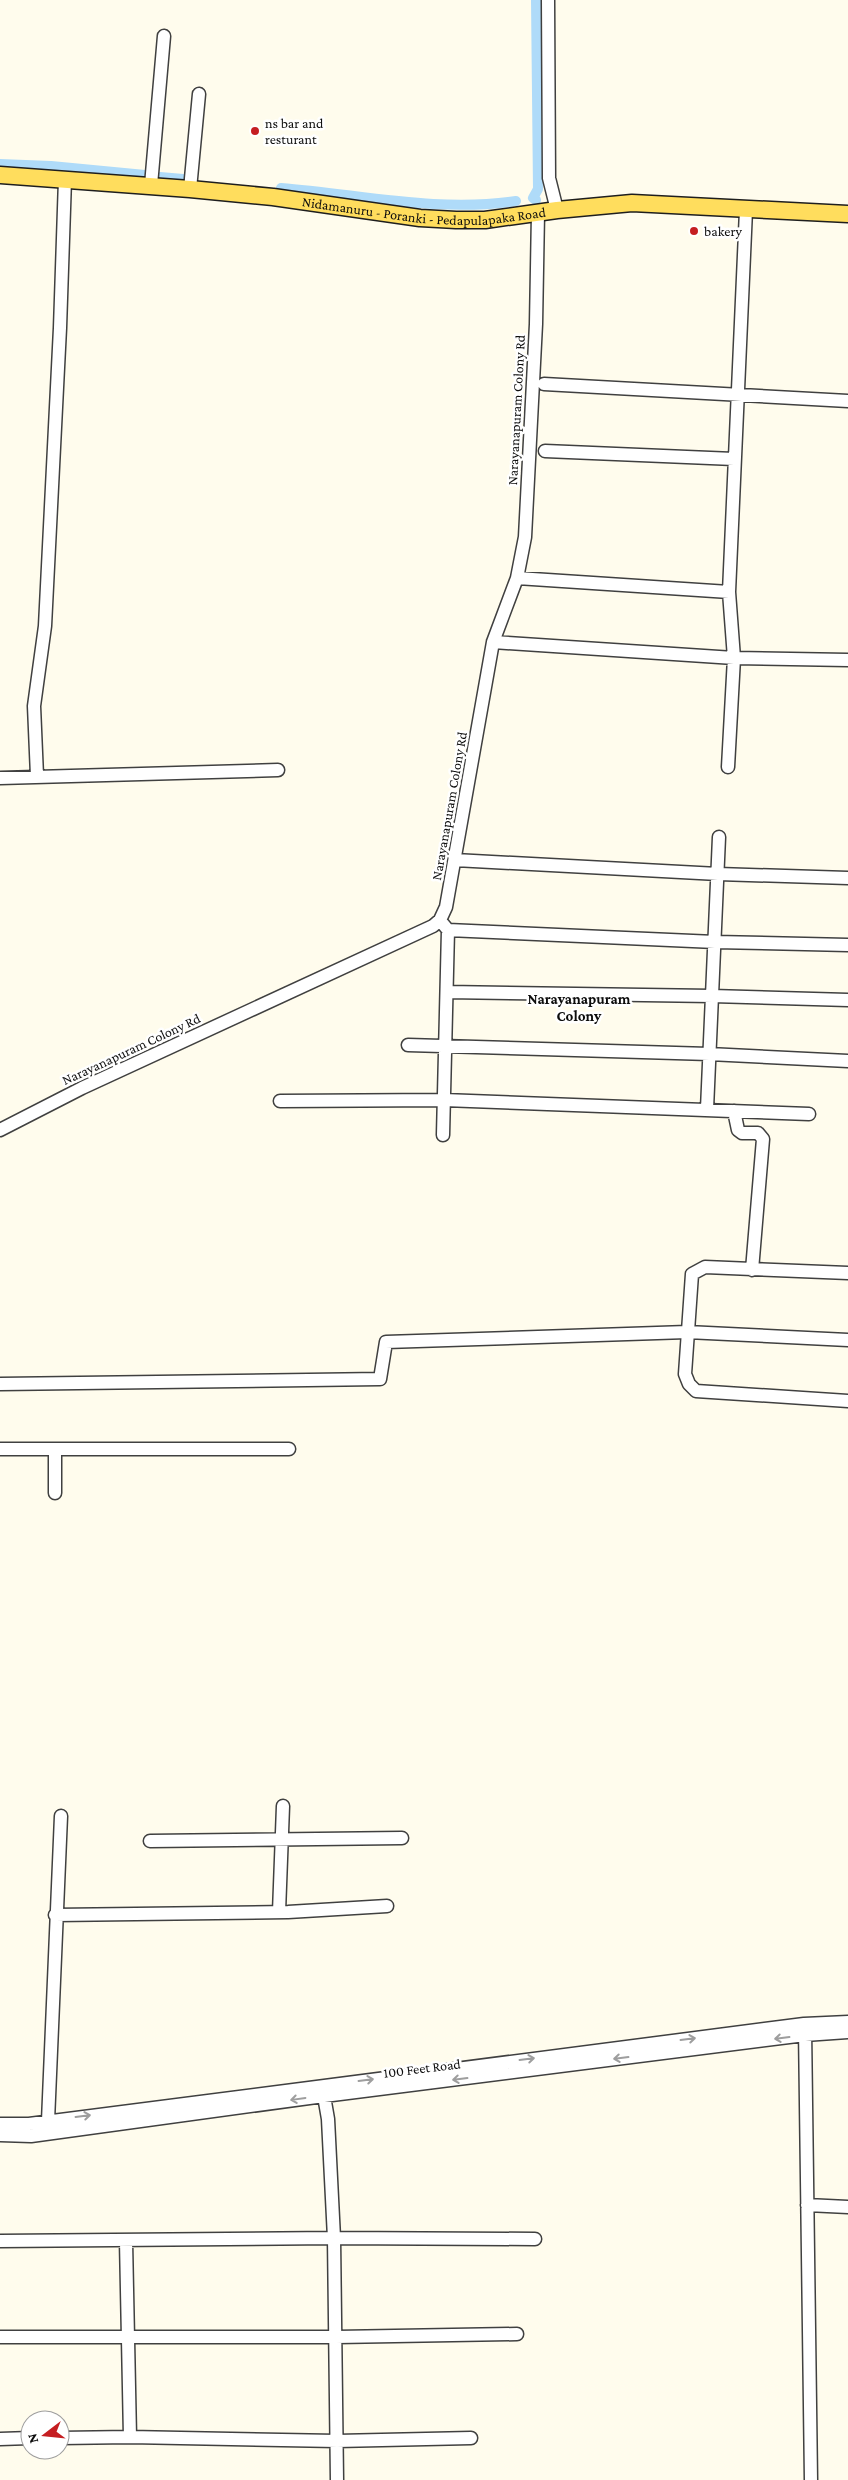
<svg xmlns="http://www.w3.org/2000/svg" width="848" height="2480" viewBox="0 0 848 2480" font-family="'Crimson Pro',serif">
<rect width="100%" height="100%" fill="#fffced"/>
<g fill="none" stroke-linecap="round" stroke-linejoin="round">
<path stroke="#afdbf9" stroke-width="10" d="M 536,0 L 538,189 L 533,198 L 536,200
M 0,164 L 51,166 L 145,175
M 160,177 L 183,179
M 281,188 C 359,194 438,213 516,201"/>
<g stroke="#404040" stroke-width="15">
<path id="minor" d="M 548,0 L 549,178 L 557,210
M 151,185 L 164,36
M 190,189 L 199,94
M 544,384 L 848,401
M 545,451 L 734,459
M 517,578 L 729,592
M 493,642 L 734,658 L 848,660
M 728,767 L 734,658 L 729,592 L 746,210
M 37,776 L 34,706 L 45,626 L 60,328 L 65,179
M 0,778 L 278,770
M 455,860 L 718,874 L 848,878
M 443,924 L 448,930 L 443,1135
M 448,930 L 715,942 L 848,945
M 447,992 L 712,996 L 848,1000
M 408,1045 L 709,1054 L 848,1061
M 280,1101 L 444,1100 L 809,1114
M 707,1109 L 719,837
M 734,1111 L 738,1130 L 742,1133 L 758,1133 L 763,1139 L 752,1270
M 0,1130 L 82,1088 L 433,926 L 440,920 L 446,907 L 493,642 L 517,578 L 525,537 L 536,324 L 538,213
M 848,1273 L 705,1267 L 692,1274 L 685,1374 L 689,1384 L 696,1391 L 848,1401
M 0,1384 L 380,1379 L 386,1342 L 687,1332 L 848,1340
M 0,1449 L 289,1449
M 55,1449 L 55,1493
M 150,1841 L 402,1838
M 279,1912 L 283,1806
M 55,1915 L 288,1912 L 387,1906
M 805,2028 L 811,2480
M 324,2096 L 328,2119 L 334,2238 L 337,2480
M 48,2121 L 61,1816
M 0,2124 L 29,2124 L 804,2024 L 848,2022
M 0,2135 L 31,2136 L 324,2096 L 805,2035 L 848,2032
M 807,2205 L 848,2207
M 0,2241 L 334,2238 L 535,2239
M 126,2241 L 130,2437
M 0,2337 L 337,2337 L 517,2334
M 60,2438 L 130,2437 L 337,2441 L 471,2438
M 0,2439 L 30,2438"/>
</g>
<g stroke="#1e1e1e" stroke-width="19">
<g id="major">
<path id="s1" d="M 0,175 L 190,189 L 273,197 L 420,218 L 456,220 L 485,220 L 557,210 L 632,203 L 848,214"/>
</g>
</g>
<use href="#minor" stroke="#fff" stroke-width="12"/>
<use href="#major" stroke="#ffdd5d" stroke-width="16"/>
</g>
<defs><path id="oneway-shaft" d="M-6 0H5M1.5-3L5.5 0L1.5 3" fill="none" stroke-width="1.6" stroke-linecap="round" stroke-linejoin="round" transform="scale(1.25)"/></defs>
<g stroke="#9e9e9e">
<use href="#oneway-shaft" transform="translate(782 2038) rotate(173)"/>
<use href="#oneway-shaft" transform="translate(688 2039) rotate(-7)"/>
<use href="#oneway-shaft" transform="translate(621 2058) rotate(173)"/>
<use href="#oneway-shaft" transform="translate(527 2059) rotate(-7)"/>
<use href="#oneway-shaft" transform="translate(460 2079) rotate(173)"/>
<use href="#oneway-shaft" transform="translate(366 2080) rotate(-7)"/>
<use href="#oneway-shaft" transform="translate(298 2099) rotate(172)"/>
<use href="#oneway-shaft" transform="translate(83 2116) rotate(-7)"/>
</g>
<g fill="#c51e21" stroke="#fff" stroke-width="2">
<circle cx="255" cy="131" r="5"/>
<circle cx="694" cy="231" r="5"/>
</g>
<g text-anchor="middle" stroke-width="5" stroke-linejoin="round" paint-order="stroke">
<g font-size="14" fill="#0d0d0d" stroke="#fff" text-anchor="start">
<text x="265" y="128">ns bar and<tspan x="265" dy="16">resturant</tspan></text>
<text x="704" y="236">bakery</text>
</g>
<g font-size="14" fill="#0d0d0d" stroke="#fff">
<text dy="5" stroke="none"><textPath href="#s1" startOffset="426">Nidamanuru - Poranki - Pedapulapaka Road</textPath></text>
<text transform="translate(516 410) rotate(-87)" y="5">Narayanapuram Colony Rd</text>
<text transform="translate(449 806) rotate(-80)" y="5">Narayanapuram Colony Rd</text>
<text transform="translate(131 1049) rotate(-25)" y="5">Narayanapuram Colony Rd</text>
<text transform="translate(422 2068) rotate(-7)" y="5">100 Feet Road</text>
</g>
<g font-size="15" font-weight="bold" fill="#0d0d0d" stroke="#fff">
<text x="579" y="1004">Narayanapuram<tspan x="579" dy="17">Colony</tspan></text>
</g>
</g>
<g transform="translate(45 2435) rotate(254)"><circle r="24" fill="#ffffff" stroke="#9e9e9e"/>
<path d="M0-4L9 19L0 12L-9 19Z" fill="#c51e21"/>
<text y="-8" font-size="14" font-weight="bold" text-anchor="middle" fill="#0d0d0d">N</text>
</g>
</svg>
